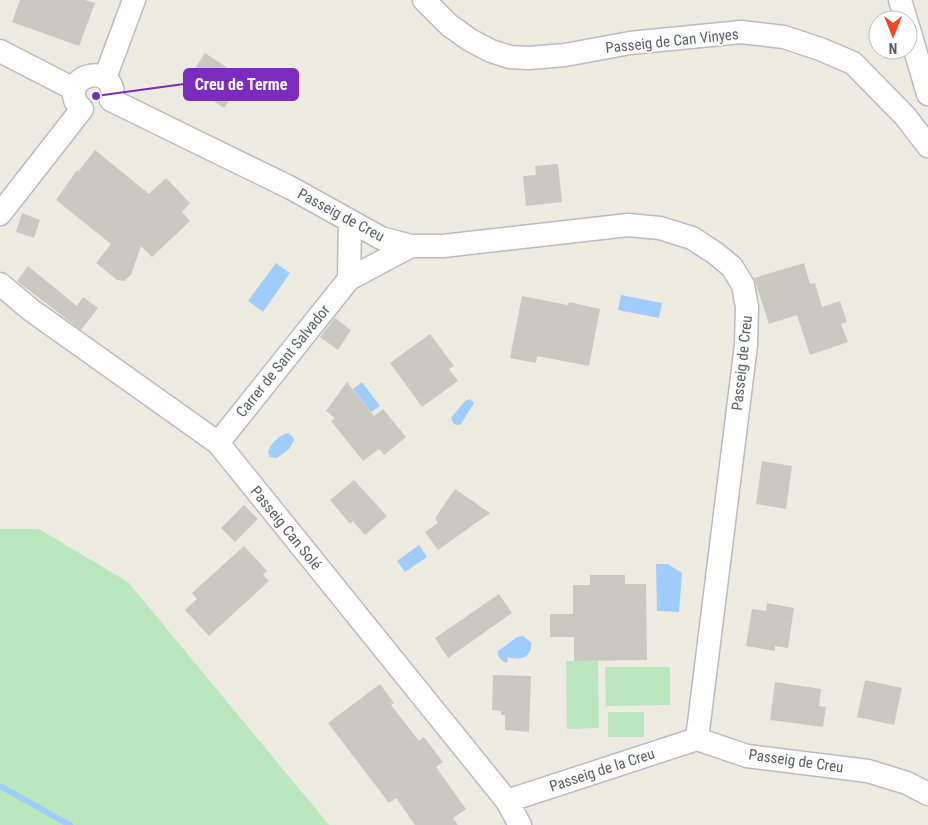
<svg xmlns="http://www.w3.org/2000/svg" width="928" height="825" viewBox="0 0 928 825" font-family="'Roboto Condensed',sans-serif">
<rect width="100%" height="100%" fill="#eeece1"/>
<path fill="#bbe7bf" d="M 0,529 L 39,529 L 128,582 L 329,825 L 0,825 Z
M 566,661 L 598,661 L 599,728 L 567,729 Z
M 605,667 L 670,667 L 670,705 L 606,706 Z
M 644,712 L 644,737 L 608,737 L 608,712 Z"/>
<path fill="#9fcdff" d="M 276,263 L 290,273 L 263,312 L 248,301 Z
M 621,295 L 662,303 L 659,318 L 618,310 Z
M 362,382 L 380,406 L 371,412 L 353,389 Z
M 470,399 L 474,403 L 461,424 L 457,425 L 454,424 L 451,418 L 465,401 Z
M 288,433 L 292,436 L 294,440 L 289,449 L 277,458 L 270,457 L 268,453 C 269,444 280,435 288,433 Z
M 419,545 L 427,557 L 405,572 L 397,561 Z
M 656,564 L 668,564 L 682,573 L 679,612 L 657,611 Z
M 523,636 L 531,642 C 533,658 519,661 507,657 L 508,661 L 506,663 C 501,660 497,657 498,651 L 517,637 Z"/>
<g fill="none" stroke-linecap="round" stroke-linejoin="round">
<path stroke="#9fcdff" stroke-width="6" d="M 0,786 L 70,825"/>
</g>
<path fill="#cac9c0" d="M 20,0 L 85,0 L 95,3 L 79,46 L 12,22 Z
M 205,53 L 244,79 L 224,108 L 186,82 Z
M 95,150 L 149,194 L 166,178 L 190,203 L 182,212 L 190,221 L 152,257 L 141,246 L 131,275 L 124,281 L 117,280 L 96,263 L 111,244 L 56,200 L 77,170 L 78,172 Z
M 558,164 L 562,202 L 526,206 L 523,176 L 536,175 L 535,166 Z
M 22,213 L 40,220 L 34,238 L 16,232 Z
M 804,263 L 810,284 L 815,283 L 822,307 L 840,301 L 847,322 L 841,324 L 848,342 L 810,355 L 797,315 L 769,324 L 754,278 Z
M 28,266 L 77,306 L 83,297 L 98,308 L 81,330 L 17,281 Z
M 522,296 L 568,305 L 569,302 L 600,309 L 589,366 L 537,356 L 536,363 L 510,358 Z
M 335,318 L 351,330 L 338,350 L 320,337 Z
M 430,334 L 454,366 L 449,369 L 458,381 L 422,407 L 390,363 Z
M 347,382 L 374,416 L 383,409 L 406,437 L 384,455 L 379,449 L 363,461 L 331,421 L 335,418 L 326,411 Z
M 762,461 L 792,466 L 786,509 L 756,504 Z
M 354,480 L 387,516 L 365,535 L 353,521 L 350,524 L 330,500 Z
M 455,489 L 490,513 L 438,550 L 425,532 L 438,523 L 435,518 Z
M 244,505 L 258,519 L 235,542 L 221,528 Z
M 244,546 L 267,571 L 263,575 L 269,581 L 209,636 L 185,610 L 197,599 L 192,593 Z
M 590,575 L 625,575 L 625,584 L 646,584 L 647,660 L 574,661 L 574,637 L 550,637 L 550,614 L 573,614 L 573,585 L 590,585 Z
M 499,594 L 512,613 L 448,658 L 435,638 Z
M 767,603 L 794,608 L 788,648 L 775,646 L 775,651 L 746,646 L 752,609 L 766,611 Z
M 493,675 L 531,676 L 529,732 L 505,730 L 505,715 L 501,715 L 501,711 L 492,710 Z
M 865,680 L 902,688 L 894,725 L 857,717 Z
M 775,682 L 821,689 L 819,706 L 826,707 L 823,727 L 770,720 Z
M 380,684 L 394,703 L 391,705 L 419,741 L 424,737 L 443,762 L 436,767 L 466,809 L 453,818 L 458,825 L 415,825 L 396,798 L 389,803 L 328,723 Z"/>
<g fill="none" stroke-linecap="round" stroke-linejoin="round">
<g stroke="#b9bbc1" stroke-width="25">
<path id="minor" d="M 424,0 L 449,25 L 470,40 L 491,51 L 510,57 L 529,58 L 565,55 L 630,43 L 741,32 L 784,37 L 820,49 L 853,63 L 905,116 L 928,146
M 900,0 L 906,20
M 908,26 L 928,94
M 0,51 L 74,89
M 105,78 L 134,0
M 0,214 L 82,109 C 80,107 76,103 75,100 C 67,76 105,65 112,88 C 113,91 112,97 111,100 L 291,188 L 381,238 L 411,246 L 443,246 L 628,225 L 660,228 L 692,238 L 715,253 L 732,267 L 743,285 L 747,307 L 746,345 L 697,739
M 349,279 L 411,246
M 0,284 L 31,310 L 218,443 L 507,801 L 520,825
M 218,443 L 349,279 L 350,222
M 697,739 L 747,756 L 868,771 L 907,783 L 928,794
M 507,801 L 697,739"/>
</g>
<use href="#minor" stroke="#fff" stroke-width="22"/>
</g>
<g text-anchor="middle" stroke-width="4" stroke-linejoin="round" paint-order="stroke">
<g font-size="15" fill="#595d63" stroke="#fff">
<text transform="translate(672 41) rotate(-6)" y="5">Passeig de Can Vinyes</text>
<text transform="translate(341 215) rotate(28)" y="5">Passeig de Creu</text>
<text transform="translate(283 361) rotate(-51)" y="5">Carrer de Sant Salvador</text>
<text transform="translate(742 363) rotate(-84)" y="5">Passeig de Creu</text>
<text transform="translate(286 528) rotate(51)" y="5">Passeig Can Solé</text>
<text transform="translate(796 761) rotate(8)" y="5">Passeig de Creu</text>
<text transform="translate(602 770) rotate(-18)" y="5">Passeig de la Creu</text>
</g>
</g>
<path fill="none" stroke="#7b2cbf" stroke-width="2" d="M96 96L184 84"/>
<circle fill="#7b2cbf" stroke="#fff" stroke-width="2" cx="96" cy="96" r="5"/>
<rect fill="#7b2cbf" stroke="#7b2cbf" stroke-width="2" x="184" y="69" width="114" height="31" rx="5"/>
<g font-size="16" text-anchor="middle" font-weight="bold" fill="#fff">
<text x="241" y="90">Creu de Terme</text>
</g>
<g transform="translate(893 35) rotate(180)"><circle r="24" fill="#ffffff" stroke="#bdbec1"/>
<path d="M0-4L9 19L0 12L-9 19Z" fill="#f44420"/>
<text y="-8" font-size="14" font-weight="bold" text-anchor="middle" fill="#595d63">N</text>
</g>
</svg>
